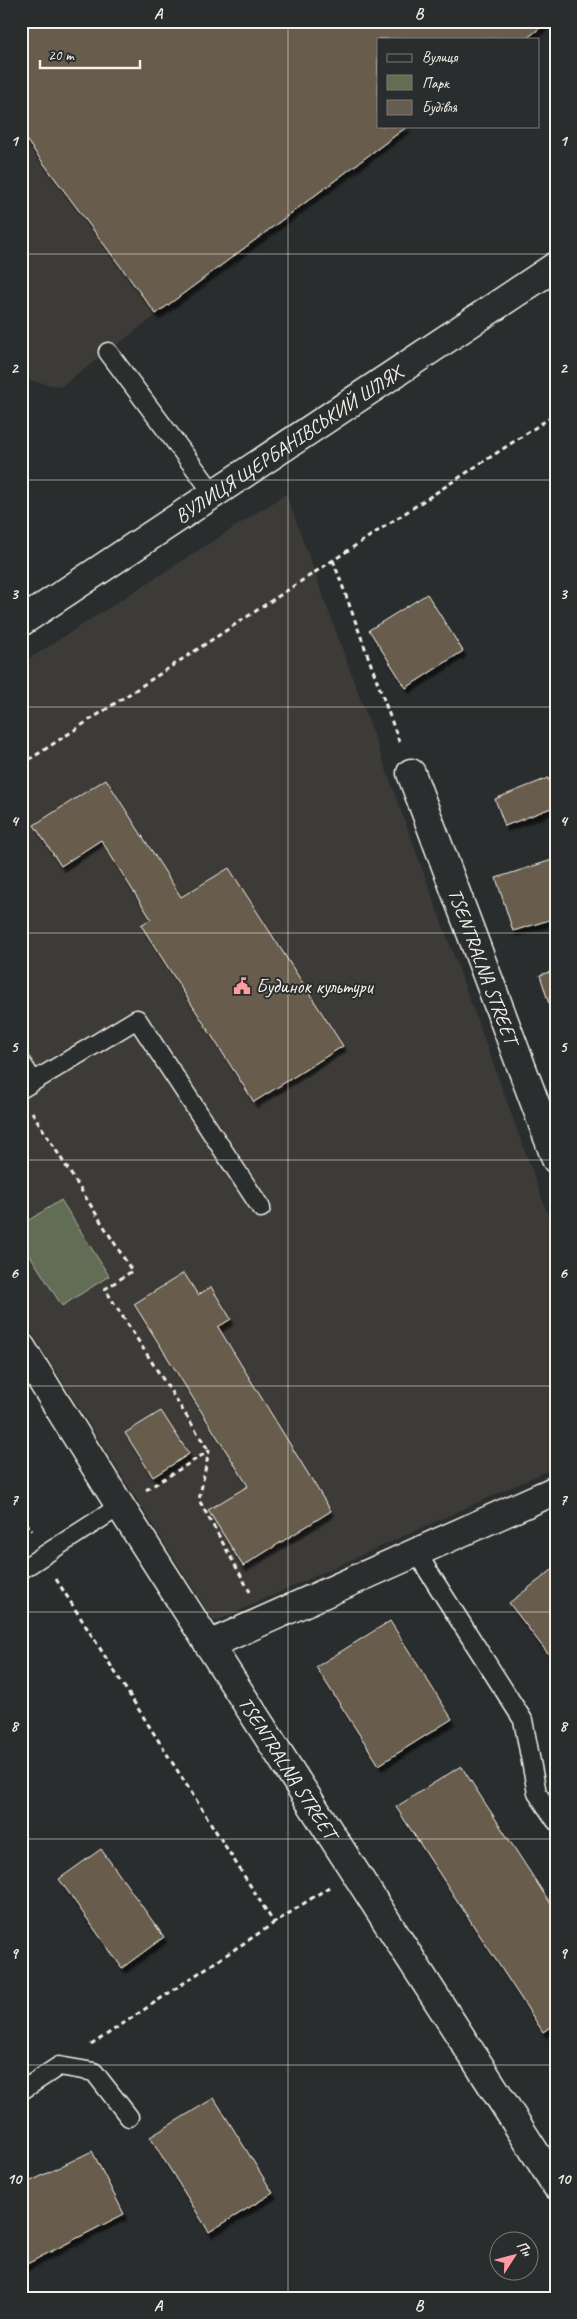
<svg xmlns="http://www.w3.org/2000/svg" width="577" height="2319" viewBox="0 0 577 2319" font-family="Caveat,sans-serif">
<defs>
<filter id="shadow"><feDropShadow dx="3" dy="5.5" stdDeviation="1" flood-color="#0009"/></filter>
</defs>
<rect width="100%" height="100%" fill="#2a2d2e"/>
<filter id="ink" filterUnits="userSpaceOnUse"><feTurbulence type="fractalNoise" baseFrequency=".02" numOctaves="2"/><feDisplacementMap in="SourceGraphic" scale="10" xChannelSelector="R" yChannelSelector="G"/><feConvolveMatrix kernelMatrix="1 2 1 2 8 2 1 2 1" color-interpolation-filters="sRGB"/></filter>
<g filter="url(#ink)">
<path fill="#3c3b38" d="M 21,21 L 551,21 L 528,39 L 378,39 L 378,126 L 411,126 L 60,387 L 21,378 Z
M 286,494 L 556,1237 L 556,1467 L 214,1622 L 21,1316 L 21,664 Z"/>
<path fill="#626d54" stroke="#abaf9e" d="M 61,1200 L 109,1276 L 62,1306 L 21,1241 L 21,1225 Z"/>
<path fill="#675d4e" stroke="#f4f1e8" filter="url(#shadow)" d="M 21,21 L 549,21 L 526,39 L 378,39 L 378,126 L 408,126 L 156,314 L 21,133 Z
M 427,594 L 463,651 L 406,688 L 369,630 Z
M 548,778 L 556,796 L 556,806 L 505,826 L 495,799 Z
M 106,779 L 181,897 L 229,868 L 343,1046 L 254,1102 L 141,925 L 151,919 L 101,840 L 61,866 L 34,825 Z
M 552,860 L 556,872 L 556,918 L 513,931 L 496,878 Z
M 556,970 L 556,1020 L 554,1020 L 540,975 Z
M 184,1273 L 198,1295 L 211,1287 L 231,1319 L 218,1327 L 331,1511 L 243,1566 L 208,1510 L 248,1486 L 134,1304 Z
M 161,1411 L 189,1454 L 153,1477 L 125,1433 Z
M 556,1567 L 556,1664 L 509,1603 Z
M 390,1621 L 452,1719 L 379,1765 L 316,1667 Z
M 461,1766 L 556,1912 L 556,2023 L 543,2032 L 396,1807 Z
M 101,1849 L 164,1937 L 122,1968 L 59,1879 Z
M 214,2098 L 273,2193 L 209,2232 L 150,2137 Z
M 92,2151 L 124,2214 L 23,2266 L 21,2186 Z"/>
<g fill="none" stroke-linecap="round" stroke-linejoin="round">
<g stroke="#f4f1e8" stroke-width="21">
<path id="service" d="M 108,352 L 214,494
M 21,1062 L 33,1081
M 21,1089 L 137,1019 L 261,1208
M 416,1552 L 523,1720 L 537,1793 L 556,1821
M 21,1570 L 120,1506
M 21,2091 L 59,2066 L 94,2072 L 129,2117"/>
</g>
<g stroke="#f4f1e8" stroke-width="31">
<g id="minor">
<path id="s1" d="M 411,773 L 556,1159"/>
<path id="s2" d="M 21,1347 L 120,1506 L 556,2185"/>
<path d="M 209,1645 L 556,1490"/>
</g>
</g>
<g stroke="#f4f1e8" stroke-width="31">
<g id="secondary">
<path id="s3" d="M 21,622 L 556,266"/>
</g>
</g>
<path stroke="#f4f1e8" stroke-width="3" stroke-dasharray="5 4" stroke-linecap="butt" d="M 333,560 L 400,744
M 21,765 L 556,414
M 32,1112 L 132,1271 L 105,1289 L 209,1451
M 146,1490 L 209,1451 L 199,1500 L 250,1592
M 21,1515 L 32,1531
M 56,1579 L 274,1923 L 329,1887
M 91,2045 L 274,1923"/>
<use href="#service" stroke="#2a2d2e" stroke-width="18"/>
<use href="#minor" stroke="#2a2d2e" stroke-width="28"/>
<use href="#secondary" stroke="#2a2d2e" stroke-width="28"/>
</g>
</g>
<path fill="none" stroke="#f4f1e8" stroke-width="1" stroke-opacity="0.55" d="M 288,21 L 288,2298M 21,254 L 556,254M 21,480 L 556,480M 21,707 L 556,707M 21,933 L 556,933M 21,1160 L 556,1160M 21,1386 L 556,1386M 21,1612 L 556,1612M 21,1839 L 556,1839M 21,2065 L 556,2065"/>
<defs>
<g id="civic-bare" transform="scale(1.35)"><path d="M-.6-6.5H3V-4.5H.6V-3L4-1V1h2V6H-6V1h2V-1L-.6-3ZM-1.2 2.5V6h2.4V2.5Z" fill="#ff9aa2" stroke="#2a2d2e" stroke-width="2.5" paint-order="stroke"/></g>
</defs>
<g fill-rule="evenodd">
<use href="#civic-bare" x="242" y="986"/>
</g>
<g text-anchor="middle" stroke-width="4" stroke-linejoin="round" paint-order="stroke">
<g font-size="20" fill="#f4f1e8" stroke="#2a2d2e">
<text dy="7" stroke="none"><textPath href="#s3" startOffset="321">ВУЛИЦЯ ЩЕРБАНІВСЬКИЙ ШЛЯХ</textPath></text>
<text dy="7" stroke="none"><textPath href="#s1" startOffset="206">TSENTRALNA STREET</textPath></text>
<text dy="7" stroke="none"><textPath href="#s2" startOffset="498">TSENTRALNA STREET</textPath></text>
</g>
<g font-size="20" fill="#f4f1e8" stroke="#2a2d2e" text-anchor="start">
<text x="256" y="993">Будинок культури</text>
</g>
</g>
<rect width="577" height="2319" fill="none" stroke="#2a2d2e" stroke-width="55"/>
<rect x="377" y="38" width="162" height="90" fill="#2a2d2e" stroke="#7b7b78"/>
<rect x="387" y="54" width="25" height="8" fill="#2a2d2e" stroke="#7b7b78"/>
<text x="422" y="62" font-size="15" fill="#f4f1e8">Вулиця</text>
<rect x="387" y="75" width="25" height="15" fill="#626d54" stroke="#7b7b78"/>
<text x="422" y="88" font-size="15" fill="#f4f1e8">Парк</text>
<rect x="387" y="100" width="25" height="15" fill="#675d4e" stroke="#7b7b78"/>
<text x="422" y="112" font-size="15" fill="#f4f1e8">Будівля</text>
<g transform="translate(514 2256) rotate(54)"><circle r="24" fill="#2a2d2e" stroke="#7b7b78"/>
<path d="M0-4L9 19L0 12L-9 19Z" fill="#ff9aa2"/>
<text y="-8" font-size="14" font-weight="bold" text-anchor="middle" fill="#f4f1e8">Пн</text>
</g>
<path d="M40 60v8h100v-8" fill="none" stroke="#f4f1e8" stroke-width="2.5"/>
<text x="48" y="60" font-size="15" fill="#f4f1e8" stroke="#2a2d2e" stroke-width="4" paint-order="stroke">20 m</text>
<rect x="28" y="28" width="522" height="2264" fill="none" stroke="#f4f1e8" stroke-width="2"/>
<g font-size="16" text-anchor="middle" font-weight="bold" fill="#f4f1e8">
<text x="158" y="19">A</text>
<text x="419" y="19">B</text>
<text x="14" y="146">1</text>
<text x="563" y="146">1</text>
<text x="14" y="373">2</text>
<text x="563" y="373">2</text>
<text x="14" y="599">3</text>
<text x="563" y="599">3</text>
<text x="14" y="826">4</text>
<text x="563" y="826">4</text>
<text x="14" y="1052">5</text>
<text x="563" y="1052">5</text>
<text x="14" y="1278">6</text>
<text x="563" y="1278">6</text>
<text x="14" y="1505">7</text>
<text x="563" y="1505">7</text>
<text x="14" y="1731">8</text>
<text x="563" y="1731">8</text>
<text x="14" y="1958">9</text>
<text x="563" y="1958">9</text>
<text x="14" y="2184">10</text>
<text x="563" y="2184">10</text>
<text x="158" y="2311">A</text>
<text x="419" y="2311">B</text>
</g>
</svg>
